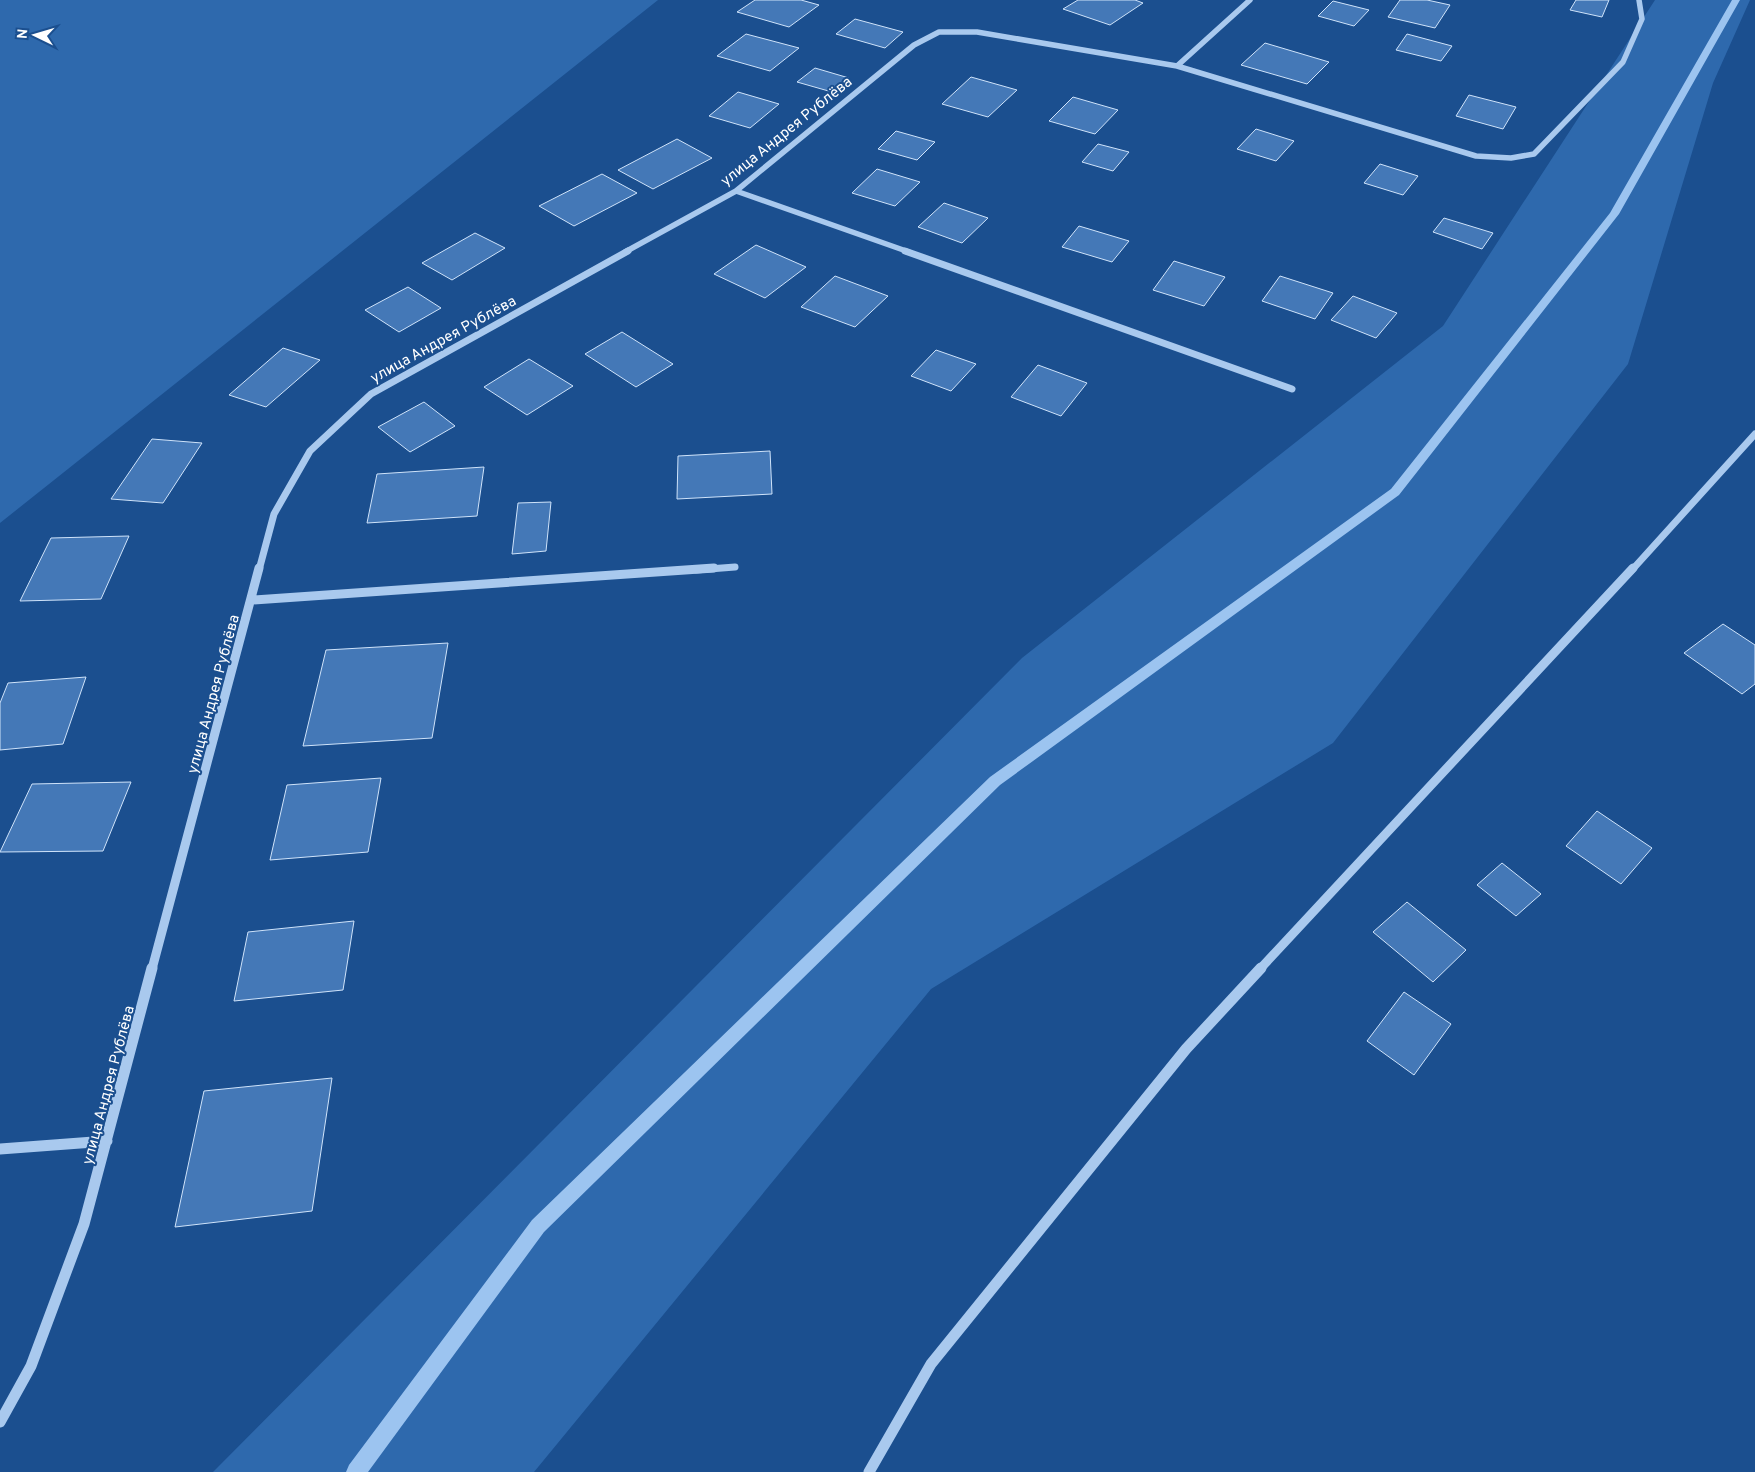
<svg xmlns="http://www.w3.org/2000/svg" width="1755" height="1472" viewBox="0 0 1755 1472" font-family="Overpass,sans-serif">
<rect width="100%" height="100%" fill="#1b4f8f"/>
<path fill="#2e69ad" d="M 0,0 L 658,0 L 0,523 Z
M 1655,0 L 1750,0 L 1713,83 L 1628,364 L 1333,743 L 931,989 L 534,1472 L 213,1472 L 1022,658 L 1443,326 Z"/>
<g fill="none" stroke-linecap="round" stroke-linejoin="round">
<path fill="#9cc4f0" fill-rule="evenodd" d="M 1732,0 L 1740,0 L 1619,214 L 1399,495 L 1000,785 L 544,1232 L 368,1472 L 346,1472 L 349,1465 L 532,1220 L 990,777 L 1391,489 L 1610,213 Z"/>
</g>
<path fill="#4478b7" stroke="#cfe3fa" d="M 755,0 L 801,0 L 819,5 L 789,27 L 737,12 Z
M 1078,0 L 1135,0 L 1143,3 L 1110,25 L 1063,9 Z
M 1400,0 L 1427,0 L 1450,5 L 1435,28 L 1388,17 Z
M 1576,0 L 1609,0 L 1602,17 L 1570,10 Z
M 1333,1 L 1369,10 L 1354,26 L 1318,16 Z
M 855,19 L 903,32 L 885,48 L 836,34 Z
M 746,34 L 799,48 L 770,71 L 717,56 Z
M 1407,34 L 1452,46 L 1441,61 L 1396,50 Z
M 1265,43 L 1329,62 L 1307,84 L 1241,65 Z
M 815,68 L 849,78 L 832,92 L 797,82 Z
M 971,77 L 1017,90 L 988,117 L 942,104 Z
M 738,92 L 779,104 L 750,128 L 709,116 Z
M 1469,95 L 1516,107 L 1503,129 L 1456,116 Z
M 1073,97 L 1118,110 L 1095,134 L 1049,121 Z
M 1256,129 L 1294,141 L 1276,161 L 1237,149 Z
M 896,131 L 935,142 L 917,160 L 878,149 Z
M 677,139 L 712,158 L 653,189 L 618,170 Z
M 1098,144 L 1129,152 L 1113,171 L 1082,162 Z
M 1380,164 L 1418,176 L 1403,195 L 1364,183 Z
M 877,169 L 920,182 L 895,206 L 852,193 Z
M 602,174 L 637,193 L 574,226 L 539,206 Z
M 944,203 L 988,218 L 962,243 L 918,227 Z
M 1444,218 L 1493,233 L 1482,249 L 1433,232 Z
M 1079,226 L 1129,241 L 1112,262 L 1062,247 Z
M 475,233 L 505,248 L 452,280 L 422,263 Z
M 756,245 L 806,267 L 765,298 L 714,274 Z
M 1174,261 L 1225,277 L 1204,306 L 1153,290 Z
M 835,276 L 888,296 L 855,327 L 801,307 Z
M 1280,276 L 1333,293 L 1315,319 L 1262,301 Z
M 408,287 L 441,308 L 399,332 L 365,310 Z
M 1353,296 L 1397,313 L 1376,338 L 1331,320 Z
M 622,332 L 673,364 L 636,387 L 585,354 Z
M 283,348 L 320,360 L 266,407 L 229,395 Z
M 936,350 L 976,364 L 951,391 L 911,376 Z
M 529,359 L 573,386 L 527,415 L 484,387 Z
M 1038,365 L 1087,383 L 1061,416 L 1011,397 Z
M 424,402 L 455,426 L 410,452 L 378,427 Z
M 152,439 L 202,443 L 163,503 L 111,499 Z
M 770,451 L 772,494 L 677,499 L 678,456 Z
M 484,467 L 477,516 L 367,523 L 377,474 Z
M 551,502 L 546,551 L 512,554 L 518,503 Z
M 129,536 L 101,599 L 20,601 L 51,538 Z
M 1723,624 L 1755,645 L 1755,684 L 1742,694 L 1684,653 Z
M 448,643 L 432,738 L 303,746 L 326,650 Z
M 86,677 L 63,744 L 0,750 L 0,703 L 8,683 Z
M 381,778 L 368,852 L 270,860 L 287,785 Z
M 131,782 L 103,851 L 0,852 L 32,784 Z
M 1597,811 L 1652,848 L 1621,884 L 1566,846 Z
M 1502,863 L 1541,894 L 1516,916 L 1477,885 Z
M 1407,902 L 1466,950 L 1433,982 L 1373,932 Z
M 354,921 L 343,990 L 234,1001 L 248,932 Z
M 1404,992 L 1451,1024 L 1414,1075 L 1367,1041 Z
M 332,1078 L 312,1211 L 175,1227 L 204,1091 Z"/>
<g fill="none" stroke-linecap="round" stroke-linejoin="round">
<path stroke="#a9c9ee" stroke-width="5.5" d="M 1177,66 L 1476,156 L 1511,158 L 1534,154 L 1623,62 L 1642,19 L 1639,0
M 736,191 L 909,252
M 625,252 L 736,191 L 914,45 L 939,32 L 977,32 L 1177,66 L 1250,0"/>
<path stroke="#a9c9ee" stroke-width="7" d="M 905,251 L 1292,389
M 259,570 L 274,514 L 310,451 L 371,394 L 628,251
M 696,570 L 735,567
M 1632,570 L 1755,434"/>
<path stroke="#a9c9ee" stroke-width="9" d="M 253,600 L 714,568
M 152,969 L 259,568
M 1260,969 L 1633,568"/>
<path stroke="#a9c9ee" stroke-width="11" d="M 0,1149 L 107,1141
M 0,1422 L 31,1366 L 84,1224 L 152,968
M 869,1472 L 931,1364 L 1186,1049 L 1261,968"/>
</g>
<g text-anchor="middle" stroke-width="4" stroke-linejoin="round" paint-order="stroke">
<g font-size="15" fill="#fff" stroke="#1b4f8f">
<text transform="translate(786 131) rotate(-39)" y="5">улица Андрея Рублёва</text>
<text transform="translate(443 339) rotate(-29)" y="5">улица Андрея Рублёва</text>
<text transform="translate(213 694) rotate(-75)" y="5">улица Андрея Рублёва</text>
<text transform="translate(108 1085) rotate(-75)" y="5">улица Андрея Рублёва</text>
</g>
</g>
<g transform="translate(35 35) rotate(275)" stroke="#1b4f8f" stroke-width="4" paint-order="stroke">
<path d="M0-4L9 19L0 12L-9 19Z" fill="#ffffff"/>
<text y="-8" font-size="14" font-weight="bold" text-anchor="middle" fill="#ffffff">N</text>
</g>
</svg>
